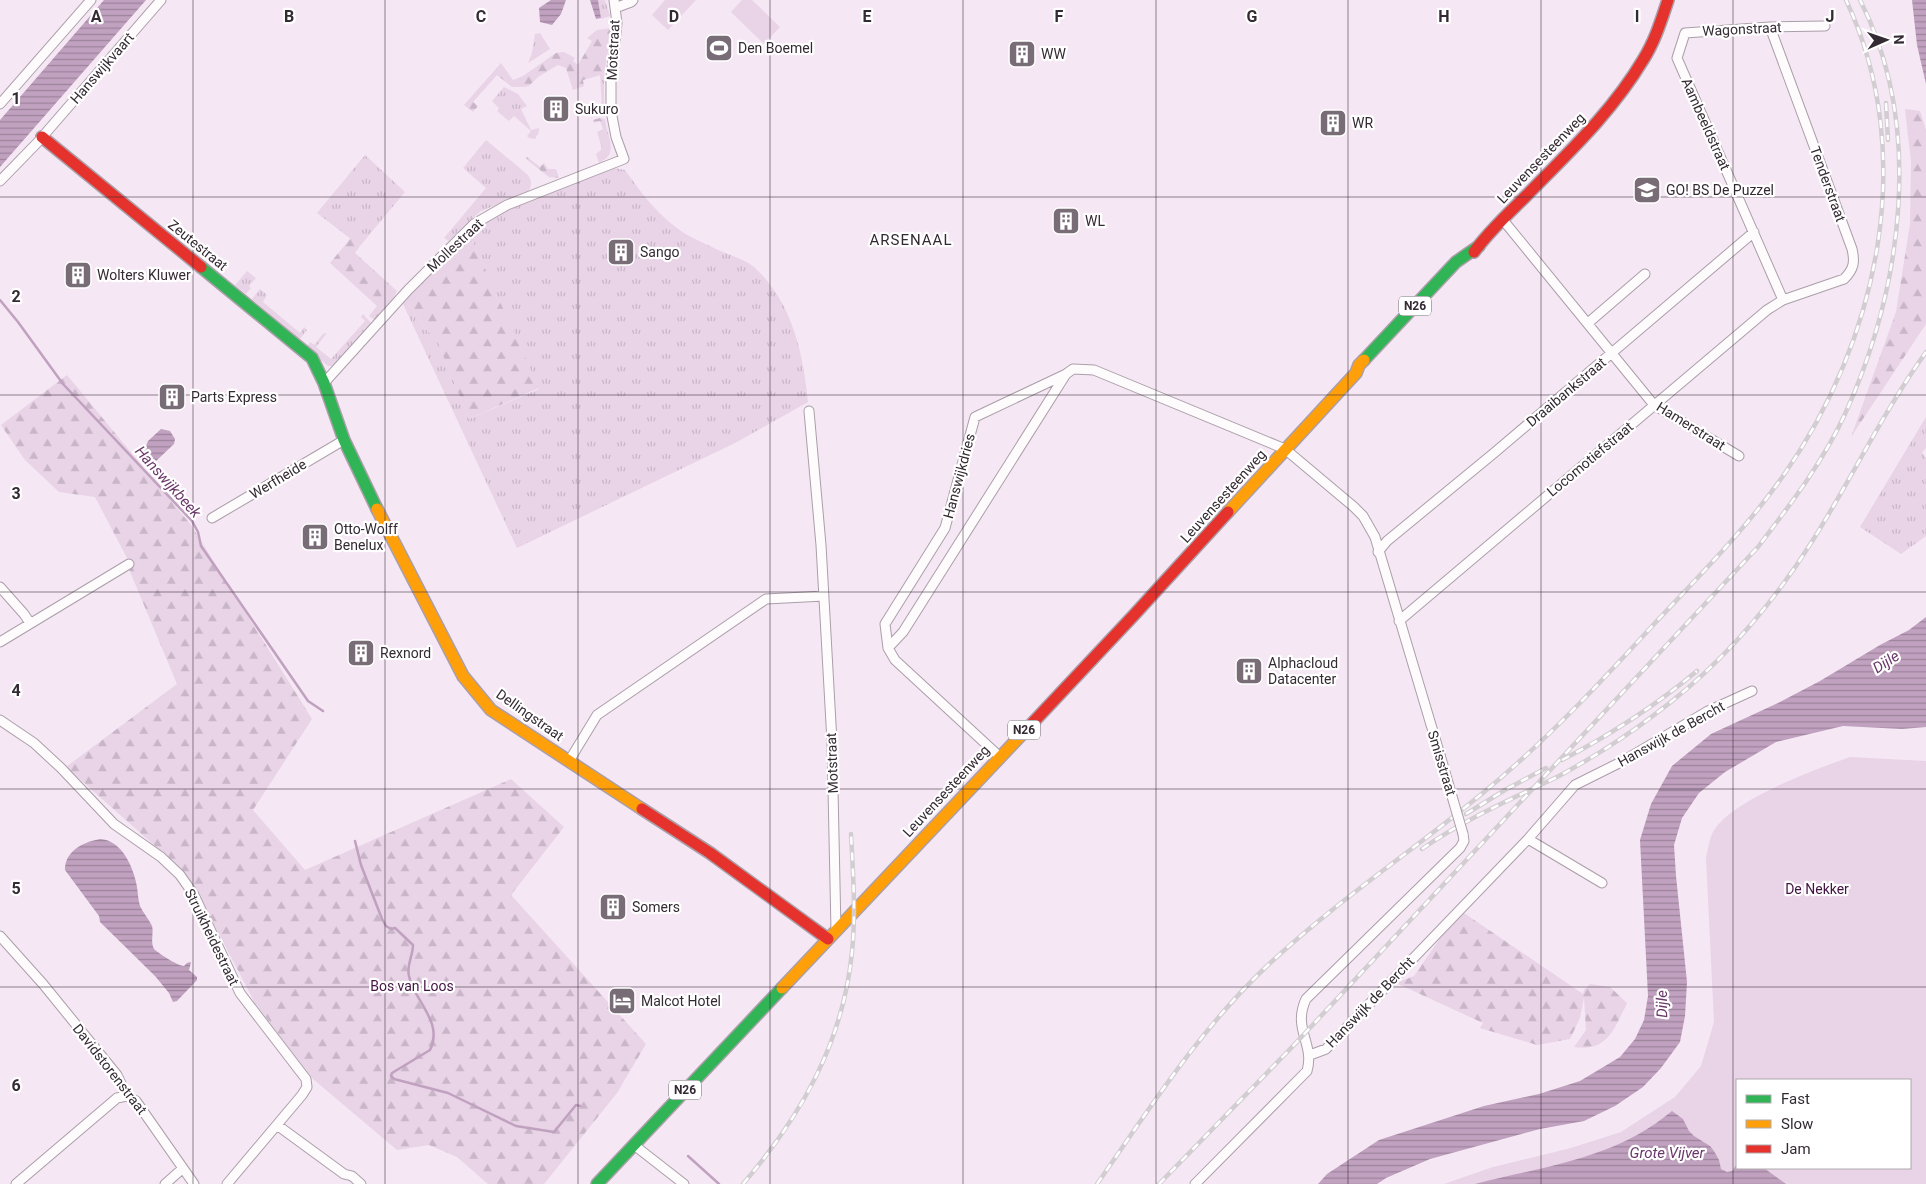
<svg xmlns="http://www.w3.org/2000/svg" width="1926" height="1184" viewBox="0 0 1926 1184" font-family="Roboto,sans-serif">
<defs>
<pattern id="grass-tufts" width="24" height="20" patternUnits="userSpaceOnUse" patternTransform="scale(1.25)"><rect width="24" height="20" fill="#e9d3e7"/><path d="M3 7l-1-3M5 7V3M7 7l1-3M15 17l-1-3M17 17v-4M19 17l1-3" fill="none" stroke="#c8b5c7"/></pattern>
<pattern id="forest-firs" width="22" height="20" patternUnits="userSpaceOnUse" patternTransform="scale(1.25)"><rect width="22" height="20" fill="#e9d3e7"/><path d="M5 1l3.5 6h-7zM16 11l3.5 6h-7z" fill="#c8b5c7"/></pattern>
<pattern id="water-rules" width="6" height="5" patternUnits="userSpaceOnUse" patternTransform="scale(1.25)"><rect width="6" height="5" fill="#c0a1bf"/><path d="M0 2.5h6" fill="none" stroke="#9d839c"/></pattern>
</defs>
<rect width="100%" height="100%" fill="#f5e7f4"/>
<path fill="url(#grass-tufts)" d="M 598,0 L 605,0 L 610,16 L 601,19 Z
M 540,33 L 550,49 L 528,63 L 532,53 L 535,34 Z
M 604,74 L 604,106 L 602,107 L 600,75 Z
M 504,87 L 518,94 L 527,106 L 521,109 L 531,130 L 539,128 L 539,132 L 535,139 L 529,138 L 527,136 L 531,131 L 514,116 L 509,121 L 497,111 L 499,108 L 492,101 Z
M 486,140 L 528,175 C 532,182 532,185 528,192 L 481,211 L 467,223 L 449,241 L 444,238 L 486,188 L 463,168 Z
M 365,155 L 405,192 L 360,246 L 317,213 Z
M 614,168 L 625,170 C 641,193 658,215 681,231 C 691,238 702,242 712,247 C 723,253 745,259 754,267 C 792,302 803,352 808,402 L 737,442 L 517,548 L 403,304 L 406,300 L 425,329 L 436,337 L 469,419 L 539,389 L 473,242 L 462,241 L 484,222 L 504,211 Z
M 247,271 L 256,278 L 249,286 L 251,288 L 246,294 L 235,285 Z
M 260,289 L 267,295 L 263,302 L 300,333 L 304,327 L 307,330 L 299,340 L 252,299 Z
M 363,314 L 372,324 L 335,366 L 328,366 L 306,348 L 310,342 L 314,345 L 323,334 L 327,333 L 316,347 L 331,359 L 365,321 L 361,317 Z
M 1926,417 L 1926,448 L 1922,452 L 1926,458 L 1926,536 L 1901,554 L 1860,527 Z"/>
<path fill="url(#forest-firs)" d="M 612,28 L 604,74 L 583,80 L 584,86 L 573,90 L 566,68 L 558,65 L 538,77 L 529,86 L 524,87 L 512,87 L 497,75 L 473,102 L 478,106 L 473,112 L 464,105 L 501,63 L 513,80 L 523,76 L 556,53 L 564,52 L 575,58 L 573,61 L 578,65 L 592,41 L 587,38 L 597,30 Z
M 1905,109 L 1920,111 L 1926,130 L 1926,324 L 1851,437 L 1896,312 L 1910,224 L 1911,162 Z
M 600,118 L 605,119 C 607,137 620,153 599,163 L 596,154 L 601,150 L 601,145 L 597,132 L 603,129 L 600,121 L 594,123 L 593,120 Z
M 527,157 L 540,167 L 544,163 L 548,169 L 556,169 L 559,178 L 549,177 L 526,159 Z
M 351,238 L 360,246 L 355,253 L 397,291 L 392,301 L 376,321 L 369,316 L 377,306 L 330,263 Z
M 462,241 L 473,242 L 539,388 L 469,419 L 436,338 L 425,329 L 406,300 Z
M 67,375 L 191,525 L 312,719 L 253,810 L 305,870 L 511,779 L 564,827 L 511,895 L 646,1044 L 617,1093 L 544,1184 L 488,1184 L 457,1157 L 429,1145 L 397,1150 L 313,1079 L 255,1003 L 196,890 L 181,869 L 66,767 L 177,684 L 126,562 L 128,560 L 95,497 L 59,492 L 25,460 L 1,425 Z
M 1464,913 L 1583,994 L 1584,990 L 1590,984 L 1610,987 L 1627,1003 C 1614,1029 1608,1052 1574,1047 L 1586,1030 L 1584,997 L 1580,1018 L 1570,1039 L 1537,1045 L 1480,1028 L 1483,1023 L 1396,983 L 1414,976 L 1441,937 Z"/>
<path fill="#e9d3e7" fill-rule="evenodd" d="M 665,0 L 696,0 L 668,30 L 652,15 Z
M 742,0 L 752,0 L 780,27 L 764,44 L 731,12 Z
M 1850,757 L 1926,761 L 1926,1184 L 1444,1184 L 1493,1167 L 1571,1148 L 1621,1132 L 1675,1097 L 1701,1066 L 1714,1022 L 1706,857 C 1708,849 1709,841 1712,834 C 1727,801 1817,769 1850,757 ZM 1737,1080 L 1910,1080 L 1910,1168 L 1737,1168 Z"/>
<path fill="url(#water-rules)" d="M 104,0 L 146,0 L 0,167 L 0,120 Z
M 551,0 L 566,0 L 561,14 L 552,25 L 540,22 L 539,8 Z
M 590,0 L 598,0 L 601,18 L 596,19 Z
M 1912,0 L 1926,0 L 1926,84 L 1917,45 Z
M 161,429 L 170,431 L 175,439 L 174,444 L 156,461 L 144,451 L 148,441 Z
M 1926,617 L 1926,727 L 1902,729 L 1843,726 L 1776,742 L 1725,772 L 1699,793 L 1682,818 L 1674,845 L 1676,876 L 1687,982 L 1685,1016 L 1680,1042 L 1661,1068 L 1643,1087 L 1615,1106 L 1584,1121 L 1540,1129 L 1430,1159 L 1386,1178 L 1377,1184 L 1318,1184 L 1327,1174 L 1379,1140 L 1484,1106 L 1539,1094 L 1580,1081 L 1620,1057 L 1635,1039 L 1644,1020 L 1648,996 L 1640,840 L 1651,804 L 1672,766 L 1711,734 L 1778,703 L 1820,681 L 1880,645 L 1909,630 Z
M 100,839 C 122,840 134,868 137,887 C 138,893 138,900 140,906 C 143,913 149,919 152,926 C 154,933 150,941 154,949 C 158,953 178,966 184,966 L 187,963 L 191,962 L 189,970 L 197,977 L 197,980 L 177,1001 L 173,1002 L 169,993 L 155,976 L 100,922 L 99,916 L 65,870 C 65,851 83,842 100,839 Z
M 1672,1111 L 1683,1119 L 1689,1131 L 1694,1136 L 1710,1146 L 1714,1151 L 1719,1160 L 1721,1169 L 1727,1172 L 1732,1171 L 1737,1164 L 1737,1168 L 1764,1168 L 1786,1184 L 1475,1184 C 1545,1166 1615,1159 1672,1111 Z"/>
<g fill="none" stroke-linecap="round" stroke-linejoin="round">
<path stroke="#c0a1bf" stroke-width="2.5" d="M 0,300 L 18,322 L 63,384 L 192,521 L 198,532 L 201,546 L 308,701 L 323,711
M 355,841 L 361,865 L 382,919 L 386,926 L 391,929 L 395,928 L 413,945 C 413,956 406,966 409,976 C 414,1001 444,1022 430,1050 L 392,1073 L 391,1076 L 394,1079 L 448,1093 L 516,1126 L 554,1132 L 576,1105 L 580,1106
M 688,1156 L 719,1184"/>
<g stroke="#aa9fa9" stroke-width="11">
<path id="street" d="M 615,8 L 631,2 L 633,0
M 0,104 L 91,0
M 0,181 L 37,143 L 161,0
M 1503,220 L 1654,405 L 1739,456
M 1783,300 L 1677,58 L 1685,33 L 1770,27 L 1825,26
M 1588,323 L 1645,274
M 1066,374 L 1073,369 L 1094,370 L 1285,449 L 1354,507 L 1363,516 L 1375,537 L 1440,755
M 324,383 L 408,290 L 474,224 L 507,205 L 624,159 L 616,137 L 611,111 L 611,78 L 617,23 L 614,0
M 809,411 L 821,545 L 832,742 L 836,931
M 212,518 L 344,440
M 1378,552 L 1387,541 L 1494,453 L 1754,232
M 0,587 L 24,614 L 30,623
M 1399,621 L 1767,310 L 1783,300 L 1844,279 C 1854,269 1855,262 1852,249 L 1770,27
M 0,642 L 129,564
M 888,648 L 885,624 L 945,528 L 975,417 L 1066,374 L 903,632 L 888,648 L 895,660 L 999,756
M 0,720 L 34,743 L 61,768 L 114,824 L 161,857 L 180,875 L 194,895 L 240,993 L 306,1079 L 307,1087 L 302,1095 L 227,1184
M 569,761 L 597,715 L 766,599 L 824,596
M 1528,839 L 1602,883
M 0,936 L 43,984 L 117,1075 L 127,1096 L 136,1101 L 194,1184
M 1310,1055 L 1326,1049 L 1528,839 L 1575,785 L 1623,761 L 1708,711 L 1752,691
M 277,1125 L 344,1174 L 352,1176 L 361,1184
M 634,1145 L 684,1184
M 16,1184 L 117,1098 L 127,1096
M 165,1184 L 182,1169
M 1195,1184 L 1307,1071 C 1315,1044 1292,1029 1306,999 L 1460,848 L 1464,841 L 1463,834"/>
</g>
<g stroke="#aa9fa9" stroke-width="14">
<path id="fast" d="M 201,267 L 312,358 L 324,383 L 344,440 L 377,509
M 1364,360 L 1456,262 L 1479,246
M 597,1184 L 782,988"/>
</g>
<g stroke="#aa9fa9" stroke-width="14">
<path id="slow" d="M 377,509 L 463,676 L 491,710 L 642,809
M 1228,512 L 1356,373 L 1359,365 L 1364,360
M 782,988 L 1025,731"/>
</g>
<g stroke="#aa9fa9" stroke-width="14">
<path id="jam" d="M 42,137 L 201,267
M 1474,252 C 1489,231 1508,214 1526,196 C 1568,153 1612,112 1643,60 C 1655,41 1661,21 1668,0
M 1025,731 L 1134,615 L 1228,512
M 642,809 L 710,853 L 828,939"/>
</g>
<use href="#street" stroke="#fefbfd" stroke-width="9"/>
<use href="#fast" stroke="#30b455" stroke-width="11"/>
<use href="#slow" stroke="#ff9f0a" stroke-width="11"/>
<use href="#jam" stroke="#e5322d" stroke-width="11"/>
<g stroke="#d1cdd1" stroke-width="4.5">
<path id="rail" d="M 1886,103 L 1888,140
M 1562,760 C 1610,735 1655,706 1697,671
M 1466,814 L 1505,790 L 1546,768
M 1422,849 C 1465,819 1512,799 1559,776 C 1592,758 1624,738 1654,715 C 1718,668 1771,607 1813,540 C 1852,478 1883,412 1926,352
M 743,1184 C 801,1116 843,1043 852,952 C 856,913 853,873 851,834
M 1097,1184 C 1150,1108 1200,1029 1267,966 C 1335,902 1413,851 1484,792 C 1546,741 1601,682 1655,623 C 1699,576 1746,529 1783,476 C 1878,341 1919,155 1846,0
M 1159,1184 L 1294,1045 L 1758,547 C 1790,505 1823,462 1845,414 C 1902,289 1925,127 1860,0"/>
</g>
<use href="#rail" stroke="#fff" stroke-width="2.5" stroke-dasharray="8" stroke-linecap="butt"/>
<g stroke="#aa9fa9" stroke-width="11" stroke-linecap="butt">
<path id="street-bridge" d="M 1440,755 L 1463,834"/>
</g>
<use href="#street-bridge" stroke="#fefbfd" stroke-width="9"/>
</g>
<path fill="none" stroke="#342a33" stroke-width="1" stroke-opacity="0.55" d="M 193,0 L 193,1184M 385,0 L 385,1184M 578,0 L 578,1184M 770,0 L 770,1184M 963,0 L 963,1184M 1156,0 L 1156,1184M 1348,0 L 1348,1184M 1541,0 L 1541,1184M 1733,0 L 1733,1184M 0,197 L 1926,197M 0,395 L 1926,395M 0,592 L 1926,592M 0,789 L 1926,789M 0,987 L 1926,987"/>
<defs>
<g id="stadium-square" transform="scale(1.4375)"><rect x="-9" y="-9" width="18" height="18" rx="4" fill="#786c77" stroke="#fff"/><path d="M0-5a6.5 5 0 1 0 0 10a6.5 5 0 1 0 0-10ZM-3.5-1.8h7v3.6h-7Z" fill="#fff"/></g>
<g id="building-square" transform="scale(1.4375)"><rect x="-9" y="-9" width="18" height="18" rx="4" fill="#786c77" stroke="#fff"/><path d="M-4-6H4V6H1V3H-1V6H-4ZM-2.5-4.3h1.7v1.8h-1.7ZM.8-4.3h1.7v1.8H.8ZM-2.5-1h1.7V.8h-1.7ZM.8-1h1.7V.8H.8Z" fill="#fff"/></g>
<g id="school-square" transform="scale(1.4375)"><rect x="-9" y="-9" width="18" height="18" rx="4" fill="#786c77" stroke="#fff"/><path d="M0-5L7-2L0 1L-7-2ZM-4 1L0 2.5L4 1V4Q0 6-4 4Z" fill="#fff"/></g>
<g id="hotel-square" transform="scale(1.4375)"><rect x="-9" y="-9" width="18" height="18" rx="4" fill="#786c77" stroke="#fff"/><path d="M-6-4.5h1.5V1H6V5H4.5V3h-9V5H-6ZM-4 0a1.8 1.8 0 1 1 3.6 0ZM.5 0V-2.5h3Q6-2.5 6 0Z" fill="#fff"/></g>
</defs>
<g fill-rule="evenodd">
<use href="#stadium-square" x="719" y="48"/>
<use href="#building-square" x="1022" y="54"/>
<use href="#building-square" x="556" y="109"/>
<use href="#building-square" x="1333" y="123"/>
<use href="#school-square" x="1647" y="190"/>
<use href="#building-square" x="1066" y="221"/>
<use href="#building-square" x="621" y="252"/>
<use href="#building-square" x="78" y="275"/>
<use href="#building-square" x="172" y="397"/>
<use href="#building-square" x="315" y="537"/>
<use href="#building-square" x="361" y="653"/>
<use href="#building-square" x="1249" y="671"/>
<use href="#building-square" x="613" y="907"/>
<use href="#hotel-square" x="622" y="1001"/>
</g>
<g text-anchor="middle" stroke-width="4.5" stroke-linejoin="round" paint-order="stroke">
<g fill="#fff" stroke="#716a70" stroke-width="1">
<rect x="1399" y="296.5" width="32" height="19" rx="4"/>
<rect x="1008" y="720.5" width="32" height="19" rx="4"/>
<rect x="669" y="1080.5" width="32" height="19" rx="4"/>
</g>
<g font-size="12" font-weight="bold" fill="#342a33">
<text x="1415" y="310">N26</text>
<text x="1024" y="734">N26</text>
<text x="685" y="1094">N26</text>
</g>
<g font-size="14" fill="#342a33" stroke="#fff">
<text transform="translate(1742 29) rotate(-3)" y="5">Wagonstraat</text>
<text transform="translate(613 50) rotate(-87)" y="5">Motstraat</text>
<text transform="translate(102 68) rotate(-49)" y="5">Hanswijkvaart</text>
<text transform="translate(1706 124) rotate(66)" y="5">Aambeeldstraat</text>
<text transform="translate(1541 158) rotate(-46)" y="5">Leuvensesteenweg</text>
<text transform="translate(1828 184) rotate(70)" y="5">Tenderstraat</text>
<text transform="translate(198 245) rotate(39)" y="5">Zeutestraat</text>
<text transform="translate(455 245) rotate(-43)" y="5">Mollestraat</text>
<text transform="translate(1566 392) rotate(-40)" y="5">Draaibankstraat</text>
<text transform="translate(1691 426) rotate(32)" y="5">Hamerstraat</text>
<text transform="translate(1590 459) rotate(-40)" y="5">Locomotiefstraat</text>
<text transform="translate(959 476) rotate(-75)" y="5">Hanswijkdries</text>
<text transform="translate(278 479) rotate(-31)" y="5">Werfheide</text>
<text transform="translate(1223 496) rotate(-48)" y="5">Leuvensesteenweg</text>
<text transform="translate(530 715) rotate(35)" y="5">Dellingstraat</text>
<text transform="translate(1671 734) rotate(-29)" y="5">Hanswijk de Bercht</text>
<text transform="translate(832 763) rotate(-92)" y="5">Motstraat</text>
<text transform="translate(1442 763) rotate(73)" y="5">Smisstraat</text>
<text transform="translate(946 791) rotate(-47)" y="5">Leuvensesteenweg</text>
<text transform="translate(212 937) rotate(64)" y="5">Struikheidestraat</text>
<text transform="translate(1370 1002) rotate(-46)" y="5">Hanswijk de Bercht</text>
<text transform="translate(110 1069) rotate(52)" y="5">Davidstorenstraat</text>
</g>
<g font-size="14" fill="#342a33" stroke="#fff" text-anchor="start">
<text x="738" y="53">Den Boemel</text>
<text x="1041" y="59">WW</text>
<text x="575" y="114">Sukuro</text>
<text x="1352" y="128">WR</text>
<text x="1666" y="195">GO! BS De Puzzel</text>
<text x="1085" y="226">WL</text>
<text x="640" y="257">Sango</text>
<text x="97" y="280">Wolters Kluwer</text>
<text x="191" y="402">Parts Express</text>
<text x="334" y="534">Otto-Wolff<tspan x="334" dy="16">Benelux</tspan></text>
<text x="380" y="658">Rexnord</text>
<text x="1268" y="668">Alphacloud<tspan x="1268" dy="16">Datacenter</tspan></text>
<text x="632" y="912">Somers</text>
<text x="641" y="1006">Malcot Hotel</text>
</g>
<g font-size="14" fill="#431243" stroke="#fff">
<text x="1817" y="894">De Nekker</text>
<text x="412" y="991">Bos van Loos</text>
</g>
<g font-size="15" letter-spacing="1" fill="#342a33" stroke="#fff">
<text x="911" y="245">ARSENAAL</text>
</g>
<g font-size="15" font-style="italic" fill="#6a376a" stroke="#fff">
<text transform="translate(168 482) rotate(48)" y="5">Hanswijkbeek</text>
<text transform="translate(1886 662) rotate(-33)" y="5">Dijle</text>
<text transform="translate(1662 1004) rotate(-91)" y="5">Dijle</text>
<text x="1667" y="1158">Grote Vijver</text>
</g>
</g>
<g font-size="16" text-anchor="middle" font-weight="bold" fill="#342a33" stroke="#fff" stroke-width="4.5" stroke-linejoin="round" paint-order="stroke">
<text x="96" y="22">A</text>
<text x="289" y="22">B</text>
<text x="481" y="22">C</text>
<text x="674" y="22">D</text>
<text x="867" y="22">E</text>
<text x="1059" y="22">F</text>
<text x="1252" y="22">G</text>
<text x="1444" y="22">H</text>
<text x="1637" y="22">I</text>
<text x="1830" y="22">J</text>
<text x="16" y="104">1</text>
<text x="16" y="302">2</text>
<text x="16" y="499">3</text>
<text x="16" y="696">4</text>
<text x="16" y="894">5</text>
<text x="16" y="1091">6</text>
</g>
<rect x="1736" y="1079" width="175" height="90" fill="#ffffff" stroke="#aeaaad"/>
<rect x="1746" y="1095" width="25" height="8" fill="#30b455" stroke="#aeaaad"/>
<text x="1781" y="1104" font-size="15" fill="#342a33">Fast</text>
<rect x="1746" y="1120" width="25" height="8" fill="#ff9f0a" stroke="#aeaaad"/>
<text x="1781" y="1129" font-size="15" fill="#342a33">Slow</text>
<rect x="1746" y="1145" width="25" height="8" fill="#e5322d" stroke="#aeaaad"/>
<text x="1781" y="1154" font-size="15" fill="#342a33">Jam</text>
<g transform="translate(1886 40) rotate(88)" stroke="#ffffff" stroke-width="4" paint-order="stroke">
<path d="M0-4L9 19L0 12L-9 19Z" fill="#342a33"/>
<text y="-8" font-size="14" font-weight="bold" text-anchor="middle" fill="#342a33">N</text>
</g>
</svg>
